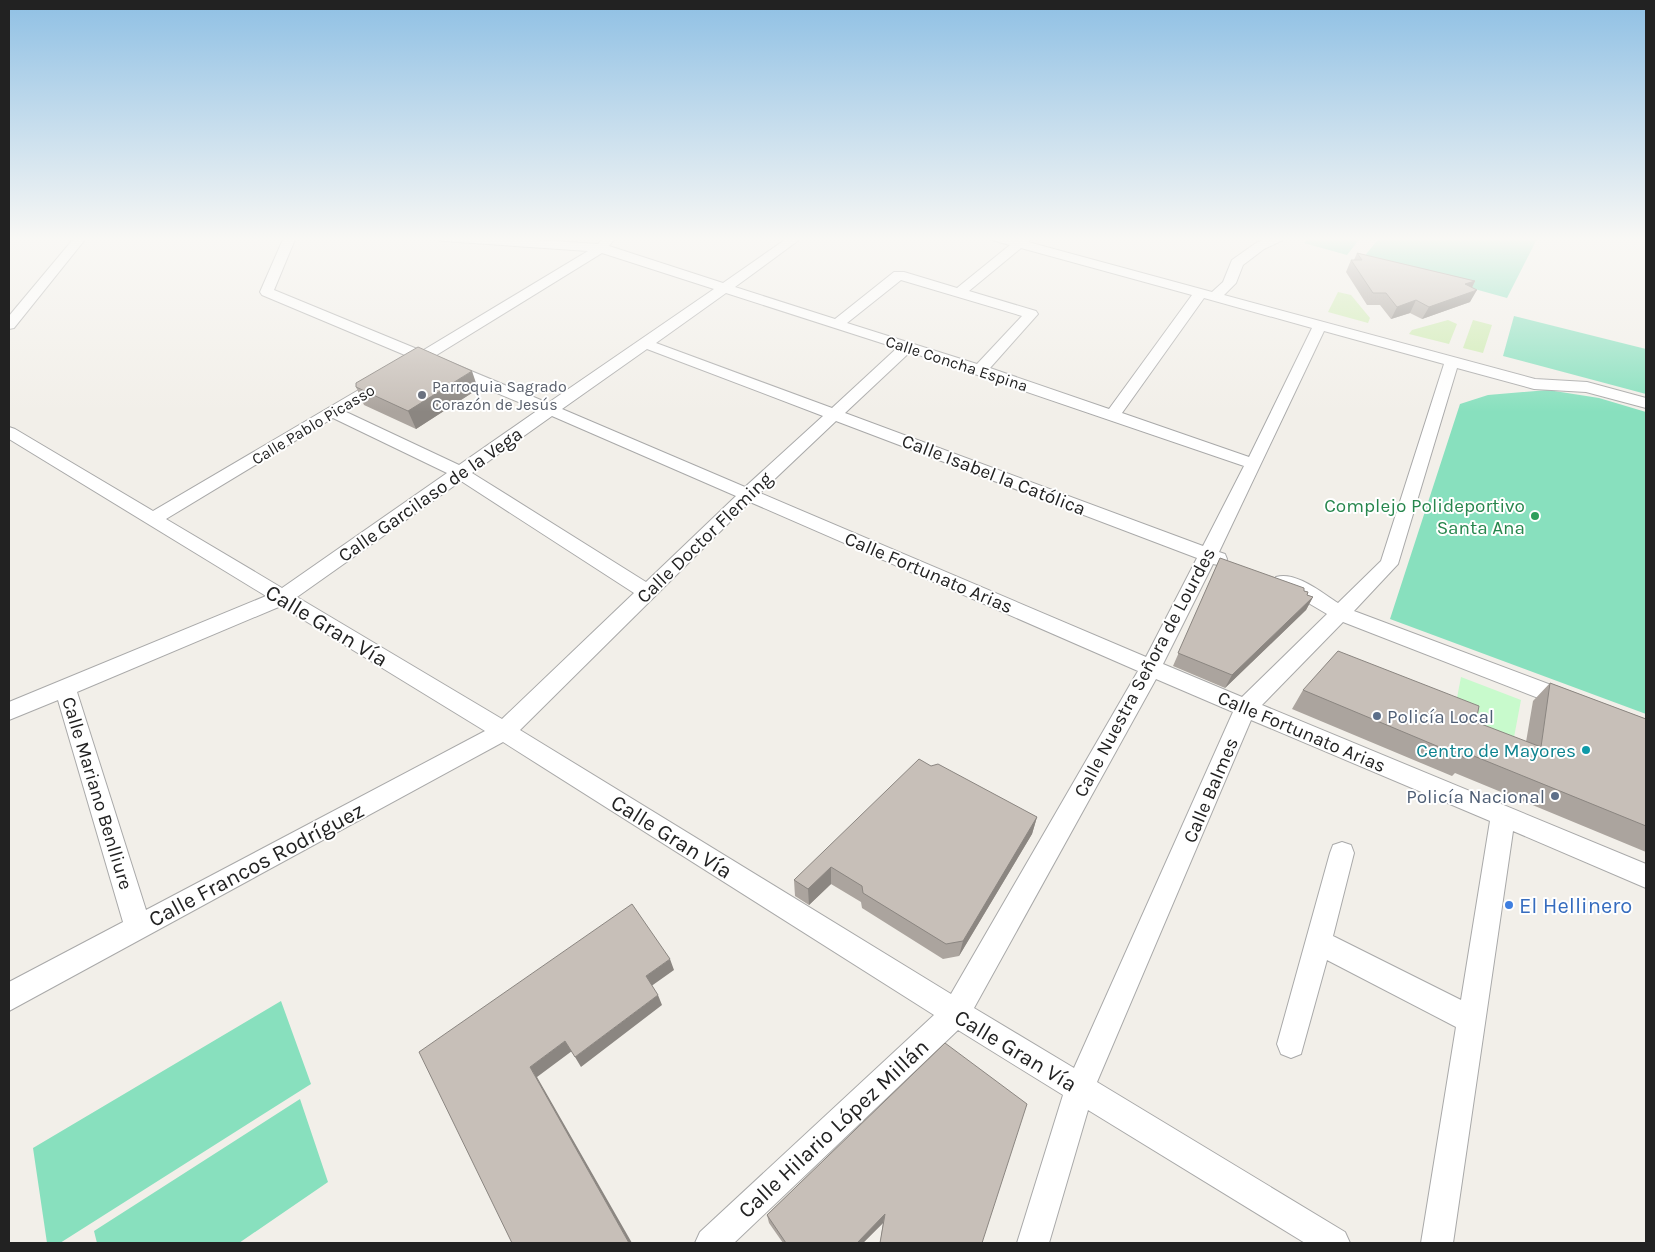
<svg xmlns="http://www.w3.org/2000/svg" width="1655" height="1252" viewBox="0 0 1655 1252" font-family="Karla,sans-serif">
<rect width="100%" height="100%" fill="#f2efe9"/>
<path fill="#cdebb0" d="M 1338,292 L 1351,295 L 1370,318 L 1368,323 L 1328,312 Z
M 1448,320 L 1457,324 L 1449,344 L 1409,334 L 1412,330 Z
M 1473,320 L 1492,325 L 1483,353 L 1463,348 Z"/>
<path fill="#c8facc" d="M 1461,677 L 1521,700 L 1512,748 L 1452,724 Z"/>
<path fill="#88e0be" d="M 1309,237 L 1361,237 L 1347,255 L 1304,243 Z
M 1380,237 L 1538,237 L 1507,298 L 1363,258 Z
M 1514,316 L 1646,349 L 1646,394 L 1503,356 Z
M 1548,390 L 1599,398 L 1646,412 L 1646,714 L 1390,619 L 1460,404 L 1488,395 Z
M 281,1001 L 311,1084 L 60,1243 L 47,1243 L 33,1148 Z
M 300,1099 L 328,1182 L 239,1243 L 97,1243 L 94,1231 Z"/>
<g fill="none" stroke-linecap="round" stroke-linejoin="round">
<g stroke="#a9a9a9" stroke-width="2">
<path id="minor" d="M 75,237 L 87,237 L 14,328 L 9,329 L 9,316 Z
M 284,237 L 296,237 L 274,290 L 422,351 L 588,251 L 443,241 L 439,240 L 437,237 L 491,237 L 598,244 L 604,237 L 616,237 L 609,246 L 723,283 L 789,237 L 803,237 L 735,287 L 835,319 L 894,272 L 904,272 L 957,288 L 1010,245 L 992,240 L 990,237 L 1009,237 L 1017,239 L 1020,237 L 1033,237 L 1028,242 L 1212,292 L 1223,282 L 1232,260 L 1256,243 L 1270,237 L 1285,237 L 1283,240 L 1264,249 L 1243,265 L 1236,283 L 1224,295 L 1535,379 L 1587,382 L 1646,398 L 1646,408 L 1586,392 L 1534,389 L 1457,368 L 1398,564 L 1354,611 L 1575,694 L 1578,700 L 1575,706 L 1567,709 L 1559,706 L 1343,622 L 1262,705 L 1646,864 L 1646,888 L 1513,831 L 1453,1243 L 1421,1243 L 1456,1027 L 1327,960 L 1301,1054 L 1291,1058 L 1281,1054 L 1277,1044 L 1330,853 L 1333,845 L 1342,842 L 1351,845 L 1354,853 L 1333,936 L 1461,1000 L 1490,821 L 1251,720 L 1097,1082 L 1345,1232 L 1350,1243 L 1305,1243 L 1088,1110 L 1049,1243 L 1017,1243 L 1063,1095 L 958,1030 L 734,1243 L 695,1243 L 700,1232 L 934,1015 L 503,742 L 9,1011 L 9,982 L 123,922 L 58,700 L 9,720 L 9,702 L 266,596 L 9,439 L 9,427 L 15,429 L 153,511 L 379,378 L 389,378 L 392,381 L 389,384 L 344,411 L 459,465 L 538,410 L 424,363 L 415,366 L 410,365 L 408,362 L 412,358 L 262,295 L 260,292 ZM 1021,248 L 1192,295 L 1109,409 L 990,368 L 1038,314 L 1036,311 L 969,291 ZM 602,253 L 714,289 L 548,403 L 435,356 ZM 901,280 L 1022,316 L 977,364 L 847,323 ZM 726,293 L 897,348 L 832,408 L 656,343 ZM 1204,298 L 1312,328 L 1249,457 L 1122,413 ZM 1324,331 L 1444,364 L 1381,561 L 1338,603 C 1322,593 1296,571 1276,577 L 1273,582 L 1276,587 L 1288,591 L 1327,614 L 1242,697 L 1163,664 L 1213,564 L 1218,565 L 1225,564 L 1227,559 L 1225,554 L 1219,552 ZM 647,349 L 823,416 L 745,487 L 562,409 ZM 910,352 L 1244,466 L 1203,546 L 845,413 ZM 552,416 L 736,496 L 646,582 L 472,473 ZM 333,418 L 447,473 L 282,588 L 166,519 ZM 836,421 L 1197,558 L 1146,657 L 760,493 ZM 461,481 L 634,593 L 502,719 L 297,597 ZM 750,502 L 1138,671 L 951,994 L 520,730 ZM 281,606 L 485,731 L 146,910 L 77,692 ZM 1156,679 L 1233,712 L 1074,1068 L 974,1008 Z"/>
</g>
<use href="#minor" fill="#fff" fill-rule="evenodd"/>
</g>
<path fill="#aba49e" d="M 1357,253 L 1475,281 L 1472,288 L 1470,302 L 1422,319 L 1410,313 L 1391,319 L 1380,305 L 1367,305 L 1346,272 L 1351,260 L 1354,260 Z
M 356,387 L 478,389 L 416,429 L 364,405 Z
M 1220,558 L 1304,591 L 1307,595 L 1313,597 L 1306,610 L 1225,688 L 1173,666 Z
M 1550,683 L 1646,719 L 1646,852 L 1455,773 L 1452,776 L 1292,709 L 1303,690 L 1476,722 L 1526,742 L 1533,701 Z
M 931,766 L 1037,817 L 1032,834 L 959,956 L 943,959 L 862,908 L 861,902 L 831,884 L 809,905 L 795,896 L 794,880 Z
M 945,1043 L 982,1243 L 880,1243 L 883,1223 L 863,1243 L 783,1243 L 769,1223 L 767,1215 Z"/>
<path fill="#8b8681" d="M 1475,281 L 1469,293 L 1477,290 L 1470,302 L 1422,319 L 1429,307 L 1465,284 Z
M 1416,300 L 1410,313 L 1391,319 L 1397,307 Z
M 472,371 L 478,389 L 416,429 L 408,411 Z
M 1313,597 L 1306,610 L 1225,688 L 1232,675 Z
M 1037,817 L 1032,834 L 959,956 L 963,941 Z
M 831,867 L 831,884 L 809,905 L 808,889 Z
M 670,959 L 674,970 L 650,987 L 646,976 Z
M 658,995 L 662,1005 L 581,1067 L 575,1057 Z
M 565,1041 L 572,1051 L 537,1077 L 632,1243 L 629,1243 L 530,1067 Z
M 885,1214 L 883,1223 L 863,1243 L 857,1243 Z"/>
<path fill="#c7bfb8" stroke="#8b8681" d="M 1357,253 L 1475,281 L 1465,284 L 1477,290 L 1429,307 L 1416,300 L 1397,307 L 1386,293 L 1373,293 L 1351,260 L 1362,260 Z
M 418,347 L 472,371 L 408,411 L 356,387 L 356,383 Z
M 1220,558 L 1304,588 L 1304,591 L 1308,592 L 1307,595 L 1313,597 L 1232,675 L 1178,653 Z
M 1338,651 L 1479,706 L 1476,722 L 1541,747 L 1550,683 L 1646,719 L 1646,826 L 1469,754 L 1468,759 L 1303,690 Z
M 919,759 L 931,766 L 938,764 L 1037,817 L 963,941 L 946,944 L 863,893 L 862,886 L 831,867 L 808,889 L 794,880 Z
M 632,904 L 670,959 L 646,976 L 658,995 L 575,1057 L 565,1041 L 530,1067 L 629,1243 L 512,1243 L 419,1052 Z
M 945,1043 L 1027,1104 L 982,1243 L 880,1243 L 885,1214 L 857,1243 L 786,1243 L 767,1215 Z"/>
<linearGradient id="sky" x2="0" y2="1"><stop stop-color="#8fc0e4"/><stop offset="0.58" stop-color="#f9f8f5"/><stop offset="1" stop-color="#f9f8f5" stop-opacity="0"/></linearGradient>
<rect width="1655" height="412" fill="url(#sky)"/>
<circle fill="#6b7280" stroke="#fff" stroke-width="2" cx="422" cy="395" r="5"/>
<circle fill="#2e9e5b" stroke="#fff" stroke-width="2" cx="1535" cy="516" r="5"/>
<g fill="#5c6f8a" stroke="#fff" stroke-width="2">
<circle cx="1377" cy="716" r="5"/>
<circle cx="1555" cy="796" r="5"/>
</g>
<circle fill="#0f9aa8" stroke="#fff" stroke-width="2" cx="1586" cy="750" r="5"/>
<circle fill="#3f7fe0" stroke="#fff" stroke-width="2" cx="1509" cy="905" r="5"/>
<g text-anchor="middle" stroke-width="4" stroke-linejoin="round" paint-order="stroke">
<g font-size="16" fill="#222" stroke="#fff">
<text transform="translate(957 363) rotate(18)" y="6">Calle Concha Espina</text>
<text transform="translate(313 424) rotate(-31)" y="6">Calle Pablo Picasso</text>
</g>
<g font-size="16" fill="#5b616d" stroke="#fff" text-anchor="start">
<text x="432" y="392">Parroquia Sagrado<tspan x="432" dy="18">Corazón de Jesús</tspan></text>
</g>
<g font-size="19" fill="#222" stroke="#fff">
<text transform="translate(994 474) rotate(21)" y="7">Calle Isabel la Católica</text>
<text transform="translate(430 494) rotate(-35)" y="7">Calle Garcilaso de la Vega</text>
<text transform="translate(704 537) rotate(-44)" y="7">Calle Doctor Fleming</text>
<text transform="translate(929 572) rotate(23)" y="7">Calle Fortunato Arias</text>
<text transform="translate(1144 672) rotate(-62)" y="7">Calle Nuestra Señora de Lourdes</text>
<text transform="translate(1302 731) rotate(23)" y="7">Calle Fortunato Arias</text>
<text transform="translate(1210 790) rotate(-67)" y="7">Calle Balmes</text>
<text transform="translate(98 793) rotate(73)" y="7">Calle Mariano Benlliure</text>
</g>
<g font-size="19" fill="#27864d" stroke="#fff" text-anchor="end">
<text x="1525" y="512">Complejo Polideportivo<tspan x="1525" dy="22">Santa Ana</tspan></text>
</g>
<g font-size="19" fill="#4e5e75" stroke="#fff" text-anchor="start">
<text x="1387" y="723">Policía Local</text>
<text x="1545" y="803" text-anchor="end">Policía Nacional</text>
</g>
<g font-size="19" fill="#0d838f" stroke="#fff" text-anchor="end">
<text x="1576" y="757">Centro de Mayores</text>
</g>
<g font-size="22" fill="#222" stroke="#fff">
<text transform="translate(327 625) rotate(31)" y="8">Calle Gran Vía</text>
<text transform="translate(672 836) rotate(32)" y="8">Calle Gran Vía</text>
<text transform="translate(256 864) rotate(-28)" y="8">Calle Francos Rodríguez</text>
<text transform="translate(1016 1050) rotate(31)" y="8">Calle Gran Vía</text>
<text transform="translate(833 1128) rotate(-43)" y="8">Calle Hilario López Millán</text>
</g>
<g font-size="22" fill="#366cbe" stroke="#fff" text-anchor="start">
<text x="1519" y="913">El Hellinero</text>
</g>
</g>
<rect width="1655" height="1252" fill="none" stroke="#222222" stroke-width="20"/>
</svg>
